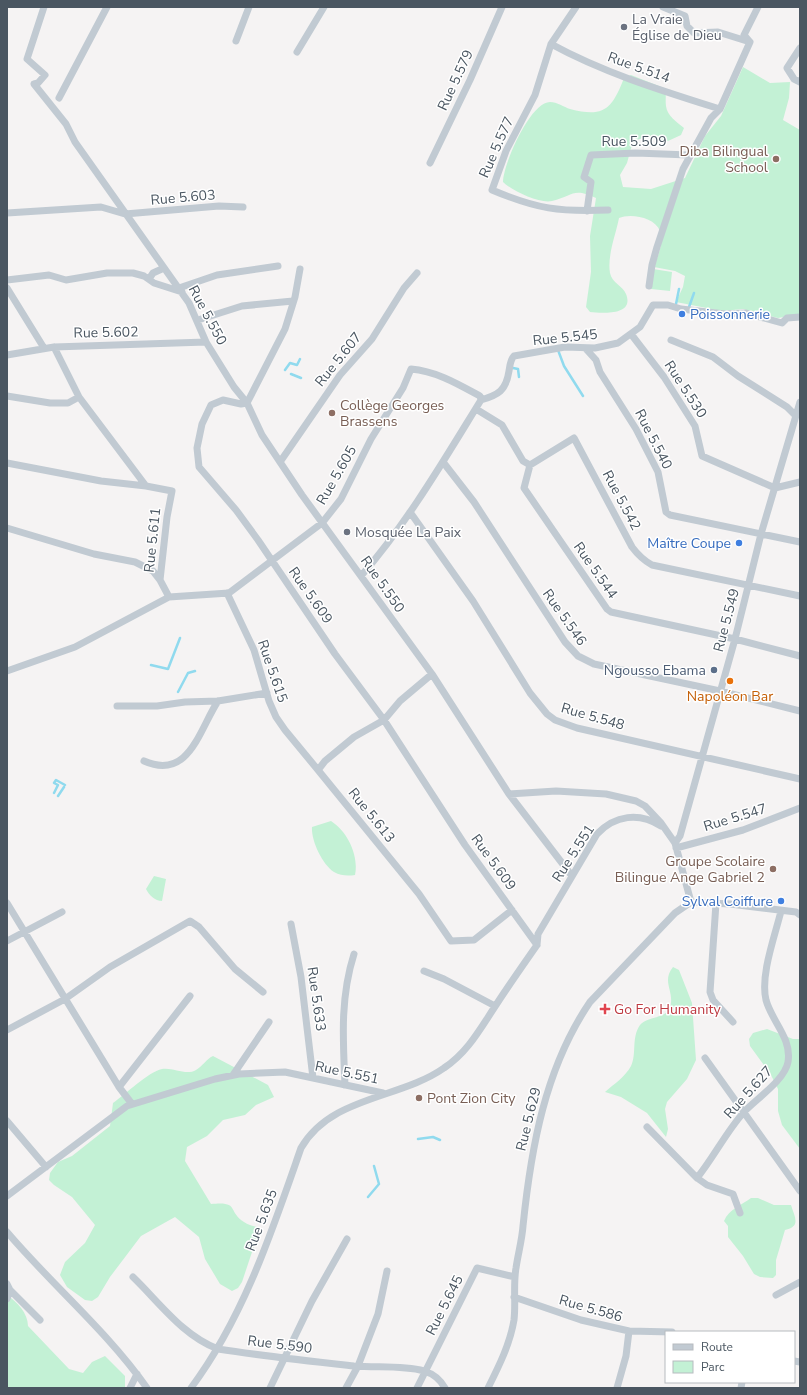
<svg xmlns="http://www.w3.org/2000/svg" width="807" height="1395" viewBox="0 0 807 1395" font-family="'Nunito Sans',sans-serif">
<rect width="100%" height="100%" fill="#f5f3f3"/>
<path fill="#c3f1d5" d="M 743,67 L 770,83 L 790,82 L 789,98 L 783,120 L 800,130 L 800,314 L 778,318 L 743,309 L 722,311 L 676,302 L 683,287 L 685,276 L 675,271 L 654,267 C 658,256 664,242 660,231 C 655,217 630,213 619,218 C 616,234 607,256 610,273 C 612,283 623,286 626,294 C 635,316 601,313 590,312 L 586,307 L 591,272 L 590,236 L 596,198 C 573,187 573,196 552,201 C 540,204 512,191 503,182 C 503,165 530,102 550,102 C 557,102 564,107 570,109 C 604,118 612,109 624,78 L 631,75 L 664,88 C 667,95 665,99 666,106 C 667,116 677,122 684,128 L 681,135 L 668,141 L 647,137 L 633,141 L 627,163 L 620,175 L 623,187 L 651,189 L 685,178 L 705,136 L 721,116 Z
M 653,269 L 672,272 L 670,291 L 651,289 Z
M 331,821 C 348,832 359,856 355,875 C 348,876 341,876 334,872 C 322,864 311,840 312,827 Z
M 154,876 L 166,879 L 162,901 C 155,901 149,895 146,889 Z
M 673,967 L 679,970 L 692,1003 L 696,1060 L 687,1079 L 667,1102 L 665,1109 L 668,1129 L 666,1137 L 647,1113 L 621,1097 L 605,1092 C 614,1084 625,1077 631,1066 C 637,1054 631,1038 640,1025 C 647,1016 667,1019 670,1007 C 675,991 661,982 673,967 Z
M 767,1029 L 793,1039 L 800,1039 L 800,1149 L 782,1125 L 778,1111 L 778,1089 L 771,1075 L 750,1046 L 749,1039 L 753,1033 Z
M 213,1056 L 268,1085 L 274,1097 L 256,1105 L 245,1115 L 223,1120 L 207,1136 L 187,1147 L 185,1161 L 211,1204 C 240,1201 227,1211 244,1222 C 248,1225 253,1226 257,1227 L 258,1234 L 242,1282 L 238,1288 L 232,1291 L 220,1284 L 205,1259 L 199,1237 L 175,1217 L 141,1236 L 110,1277 L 98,1297 L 92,1301 L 85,1300 L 67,1287 L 60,1275 L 65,1262 L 85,1243 L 95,1225 L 72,1197 L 54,1185 L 49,1180 L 50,1173 L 58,1162 L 72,1156 L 110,1126 L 113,1103 C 126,1094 148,1072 162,1069 C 173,1067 186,1076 196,1070 C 203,1066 206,1059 213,1056 Z
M 751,1198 L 758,1198 L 774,1205 L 791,1205 C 795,1218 801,1226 785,1230 L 776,1260 L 776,1275 L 773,1278 L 760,1277 L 754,1274 L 743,1256 L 728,1237 L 728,1226 L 724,1221 C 729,1209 742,1205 751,1198 Z
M 7,1295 C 17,1302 28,1313 28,1326 L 69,1369 L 83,1373 L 92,1362 L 105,1356 L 125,1376 L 125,1388 L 7,1388 Z"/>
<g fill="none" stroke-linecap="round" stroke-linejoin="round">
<path stroke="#90daee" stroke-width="2.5" d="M 676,304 L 679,289
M 689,307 L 694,293
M 558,350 L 564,366 L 583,396
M 513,368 L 518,369 L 519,377
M 285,370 L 290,363 L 297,365 L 300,359
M 291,374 L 301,378
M 151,665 L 168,669 L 180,638
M 178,692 L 188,673 L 195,671
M 54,793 L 58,785 L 54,783 L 56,780 L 65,785
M 58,796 L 64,787
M 418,1139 L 433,1137 L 440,1140
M 368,1197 L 379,1184 L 374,1166"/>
<path stroke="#c1cad2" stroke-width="7" d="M 44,7 L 27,59 L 45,75 L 38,83 L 34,84 L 66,124 L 75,142 L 189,303 L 206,342 L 234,387 L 247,403 L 262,435 L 302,495 L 432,674 L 509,794 L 556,791 L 606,794 L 636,801 L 645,806 L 661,823 L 675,843 L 691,902 L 730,904 L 796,912 L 800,915
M 576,7 L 551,44 L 535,95 L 506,151 L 492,190 C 537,209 559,212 608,210
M 663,7 L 685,16 L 687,26 L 694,33 L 718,32 L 750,42 L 744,35 L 758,7
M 236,41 L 249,7
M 551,44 C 604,73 663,91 720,109
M 800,48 L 787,68 L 794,79 L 800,82
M 297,52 L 324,7
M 59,98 L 107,7
M 430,163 L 470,80 L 502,7
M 587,211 L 591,182 L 584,177 L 591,155 L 636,153 L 689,155
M 7,213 L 101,207 L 125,214 L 219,206 L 243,207
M 300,269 L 295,297 L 285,329 L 247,403 L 241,404 L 223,400 L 211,405 L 202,424 L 197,448 L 199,467 L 236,510 L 258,540 L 335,654 L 384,720 L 465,845 L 537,945
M 149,279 L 153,273 L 164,268
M 7,280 L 49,275 L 66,280 L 107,273 L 133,273 L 144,276 L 154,283 L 182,292
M 649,286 L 652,265 L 657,247 L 683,169 L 711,118 L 720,109 L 750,42
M 7,288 L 44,348
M 179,288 L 217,275 L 278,266
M 198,320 L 242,306 L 293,301
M 631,334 L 664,377 L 695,426 L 702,456 L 775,488 L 800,482
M 671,340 L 713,357 L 738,376 L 787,407 L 796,416
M 54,347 L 79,397 L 146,486 L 172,491 L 167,517 L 160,580 L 169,597 L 229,593 L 322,523 L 341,499 L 371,439 L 403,388 L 411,369 C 436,371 458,384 480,396 L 481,400
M 586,349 L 596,360 L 600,372 L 636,429 L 658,472 L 666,512 L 670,515 L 800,542
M 7,355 L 54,347 L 206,342
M 7,396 L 50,403 L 68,403 L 79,397
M 476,409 L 502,425 L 523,461 L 530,465 L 524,488 L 607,609 L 611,612 L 735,639 L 800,656
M 280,462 L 340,375 L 372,339 L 404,288 L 417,273
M 443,462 L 474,502 L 565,642 L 578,656 L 594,664 L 720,691 L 800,711
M 7,463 L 101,481 L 146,486
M 530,465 L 574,438 L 632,547 C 638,555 643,560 652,565 L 800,596
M 410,512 L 473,601 L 530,693 L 547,714 L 555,720 L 577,728 L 800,779
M 7,528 L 94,554 L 135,562 L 153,571 L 160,580
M 361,576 C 408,522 444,460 481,400 C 498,395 506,391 509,371 C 510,366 510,360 514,356 L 565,347 L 595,348 L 618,343 L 640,327 L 653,305 L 668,305 L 681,309 L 725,314 L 746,313 L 782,323 L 787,318 L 800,317
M 227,593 L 254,650 L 269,701 L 276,717 L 285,730 L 318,770
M 7,671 L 75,647 L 169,597
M 432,674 L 400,701 L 384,720 L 354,737 L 325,761 L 318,770 L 419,894 L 451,941 L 474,940 L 512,910
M 117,706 L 157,706 L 185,702 L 218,701 L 267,693
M 144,761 C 189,781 199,730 218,701
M 509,794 L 572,876
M 675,843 L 680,836 L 735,639 L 761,534 L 800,402
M 676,848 L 743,830 L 800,808
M 7,903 L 119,1087 L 132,1104
M 716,903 L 710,992 L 713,1000 L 733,1022
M 291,924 L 301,977 L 313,1078
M 7,941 L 62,912
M 424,971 L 444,979 L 495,1006
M 7,1030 L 65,999 L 110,967 L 190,921 L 199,927 L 235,969 L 263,992
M 705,1058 L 800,1191
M 233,1075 L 269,1022
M 345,1085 C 343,1040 340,998 354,954
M 119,1087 L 190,996
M 7,1121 L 46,1167
M 647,1127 L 697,1178
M 7,1196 L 127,1106 L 215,1079 L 239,1074 L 285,1072 L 383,1093
M 740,1213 L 733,1194 L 707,1185 L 697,1178 C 714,1157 726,1132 744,1112 C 756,1099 785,1080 788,1062 C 792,1038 772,1022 766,1000 C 760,975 775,936 781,911
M 7,1232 C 52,1285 107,1331 147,1388
M 133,1277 C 159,1302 183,1336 218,1349 C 263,1356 309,1361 354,1366 C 377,1368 402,1365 424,1371 C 434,1374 440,1379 445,1388
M 7,1284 L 10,1290 L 7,1299
M 10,1290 L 40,1320
M 776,1295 L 800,1282
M 514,1297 L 581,1320 L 629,1331 L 626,1356 L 617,1388
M 629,1331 L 672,1332
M 794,1361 L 800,1362
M 130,1388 L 137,1374
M 191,1388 C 244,1317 272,1231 301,1148 C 331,1096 400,1099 444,1068 C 468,1052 480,1029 496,1005 C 509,985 523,965 537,945 L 538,934 L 597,834 C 615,815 639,812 661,826
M 270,1388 L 312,1301 L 347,1239
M 346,1388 L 358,1366 L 378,1314 L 387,1271
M 417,1388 L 477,1268 L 515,1277
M 488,1388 C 499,1366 510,1344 514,1320 C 516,1303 513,1285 516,1268 C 518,1254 522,1240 523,1226 C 531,1148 545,1068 590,1002 L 675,913 L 691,902
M 741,1388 L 742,1382"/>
</g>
<g fill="#6b7280" stroke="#fff" stroke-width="1.5">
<circle cx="624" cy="27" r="4"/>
<circle cx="347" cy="532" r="4"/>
</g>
<g fill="#8d6e63" stroke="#fff" stroke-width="1.5">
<circle cx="776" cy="159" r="4"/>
<circle cx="332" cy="413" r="4"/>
<circle cx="773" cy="869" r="4"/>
<circle cx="419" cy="1098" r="4"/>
</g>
<g fill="#3f7fe0" stroke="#fff" stroke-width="1.5">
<circle cx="682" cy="314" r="4"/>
<circle cx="739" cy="543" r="4"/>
<circle cx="781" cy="901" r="4"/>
</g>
<circle fill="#5c6f8a" stroke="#fff" stroke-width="1.5" cx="714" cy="670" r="4"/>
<circle fill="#e8710a" stroke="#fff" stroke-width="1.5" cx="730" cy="681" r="4"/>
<path fill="#e0444e" stroke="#fff" stroke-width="1.5" d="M603 1003h4v4h4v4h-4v4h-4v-4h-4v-4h4z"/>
<g text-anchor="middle" stroke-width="3" stroke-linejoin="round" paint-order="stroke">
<g font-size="14" fill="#5b616d" stroke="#fff" text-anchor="start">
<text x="632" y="24">La Vraie<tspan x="632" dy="16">Église de Dieu</tspan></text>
<text x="355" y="537">Mosquée La Paix</text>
</g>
<g font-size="14" fill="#4a5661" stroke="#fff">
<text transform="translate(639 67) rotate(20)" y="5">Rue 5.514</text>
<text transform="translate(455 80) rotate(-65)" y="5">Rue 5.579</text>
<text x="634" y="146">Rue 5.509</text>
<text transform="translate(496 147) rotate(-66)" y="5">Rue 5.577</text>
<text transform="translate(183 197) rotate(-5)" y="5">Rue 5.603</text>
<text transform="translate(208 315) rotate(62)" y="5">Rue 5.550</text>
<text transform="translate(106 332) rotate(-1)" y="5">Rue 5.602</text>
<text transform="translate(565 337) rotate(-6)" y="5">Rue 5.545</text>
<text transform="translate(338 359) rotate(-51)" y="5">Rue 5.607</text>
<text transform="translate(686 389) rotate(57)" y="5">Rue 5.530</text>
<text transform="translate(654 439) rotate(63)" y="5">Rue 5.540</text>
<text transform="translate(336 475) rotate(-60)" y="5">Rue 5.605</text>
<text transform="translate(622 500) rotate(62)" y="5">Rue 5.542</text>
<text transform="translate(152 540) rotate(-84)" y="5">Rue 5.611</text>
<text transform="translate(596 570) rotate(55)" y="5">Rue 5.544</text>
<text transform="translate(383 584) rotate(55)" y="5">Rue 5.550</text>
<text transform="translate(311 595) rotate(55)" y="5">Rue 5.609</text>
<text transform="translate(565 617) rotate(55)" y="5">Rue 5.546</text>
<text transform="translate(726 620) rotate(-75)" y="5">Rue 5.549</text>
<text transform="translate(273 671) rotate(71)" y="5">Rue 5.615</text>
<text transform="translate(593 716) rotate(16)" y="5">Rue 5.548</text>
<text transform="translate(372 815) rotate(51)" y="5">Rue 5.613</text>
<text transform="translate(735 817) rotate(-17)" y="5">Rue 5.547</text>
<text transform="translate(573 853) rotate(-57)" y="5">Rue 5.551</text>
<text transform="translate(494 862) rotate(54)" y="5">Rue 5.609</text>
<text transform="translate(317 999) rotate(82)" y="5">Rue 5.633</text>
<text transform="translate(347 1072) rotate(12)" y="5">Rue 5.551</text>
<text transform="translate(748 1092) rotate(-48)" y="5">Rue 5.627</text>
<text transform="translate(528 1119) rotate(-76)" y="5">Rue 5.629</text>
<text transform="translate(261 1220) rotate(-69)" y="5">Rue 5.635</text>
<text transform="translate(444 1305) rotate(-63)" y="5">Rue 5.645</text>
<text transform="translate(591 1308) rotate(16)" y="5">Rue 5.586</text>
<text transform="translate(280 1344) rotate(7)" y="5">Rue 5.590</text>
</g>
<g font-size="14" fill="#785e54" stroke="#fff" text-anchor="end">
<text x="768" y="156">Diba Bilingual<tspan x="768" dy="16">School</tspan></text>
<text x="340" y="410" text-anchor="start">Collège Georges<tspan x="340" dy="16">Brassens</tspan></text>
<text x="765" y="866">Groupe Scolaire<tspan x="765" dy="16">Bilingue Ange Gabriel 2</tspan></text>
<text x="427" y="1103" text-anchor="start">Pont Zion City</text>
</g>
<g font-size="14" fill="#366cbe" stroke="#fff" text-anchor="end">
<text x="690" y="319" text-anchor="start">Poissonnerie</text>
<text x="731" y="548">Maître Coupe</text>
<text x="773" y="906">Sylval Coiffure</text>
</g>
<g font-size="14" fill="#4e5e75" stroke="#fff" text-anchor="end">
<text x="706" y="675">Ngousso Ebama</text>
</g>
<g font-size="14" fill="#c56008" stroke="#fff">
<text x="730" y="701">Napoléon Bar</text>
</g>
<g font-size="14" fill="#be3a42" stroke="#fff" text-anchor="start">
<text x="614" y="1014">Go For Humanity</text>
</g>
</g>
<rect width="807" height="1395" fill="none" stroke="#4a5661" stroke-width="16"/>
<rect x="665" y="1331" width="130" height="52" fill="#ffffff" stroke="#b7bbc0"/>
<rect x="673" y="1344" width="20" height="6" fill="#c1cad2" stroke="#b7bbc0"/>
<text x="701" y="1351" font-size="12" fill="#4a5661">Route</text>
<rect x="673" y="1361" width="20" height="12" fill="#c3f1d5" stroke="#b7bbc0"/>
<text x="701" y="1371" font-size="12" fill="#4a5661">Parc</text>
</svg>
